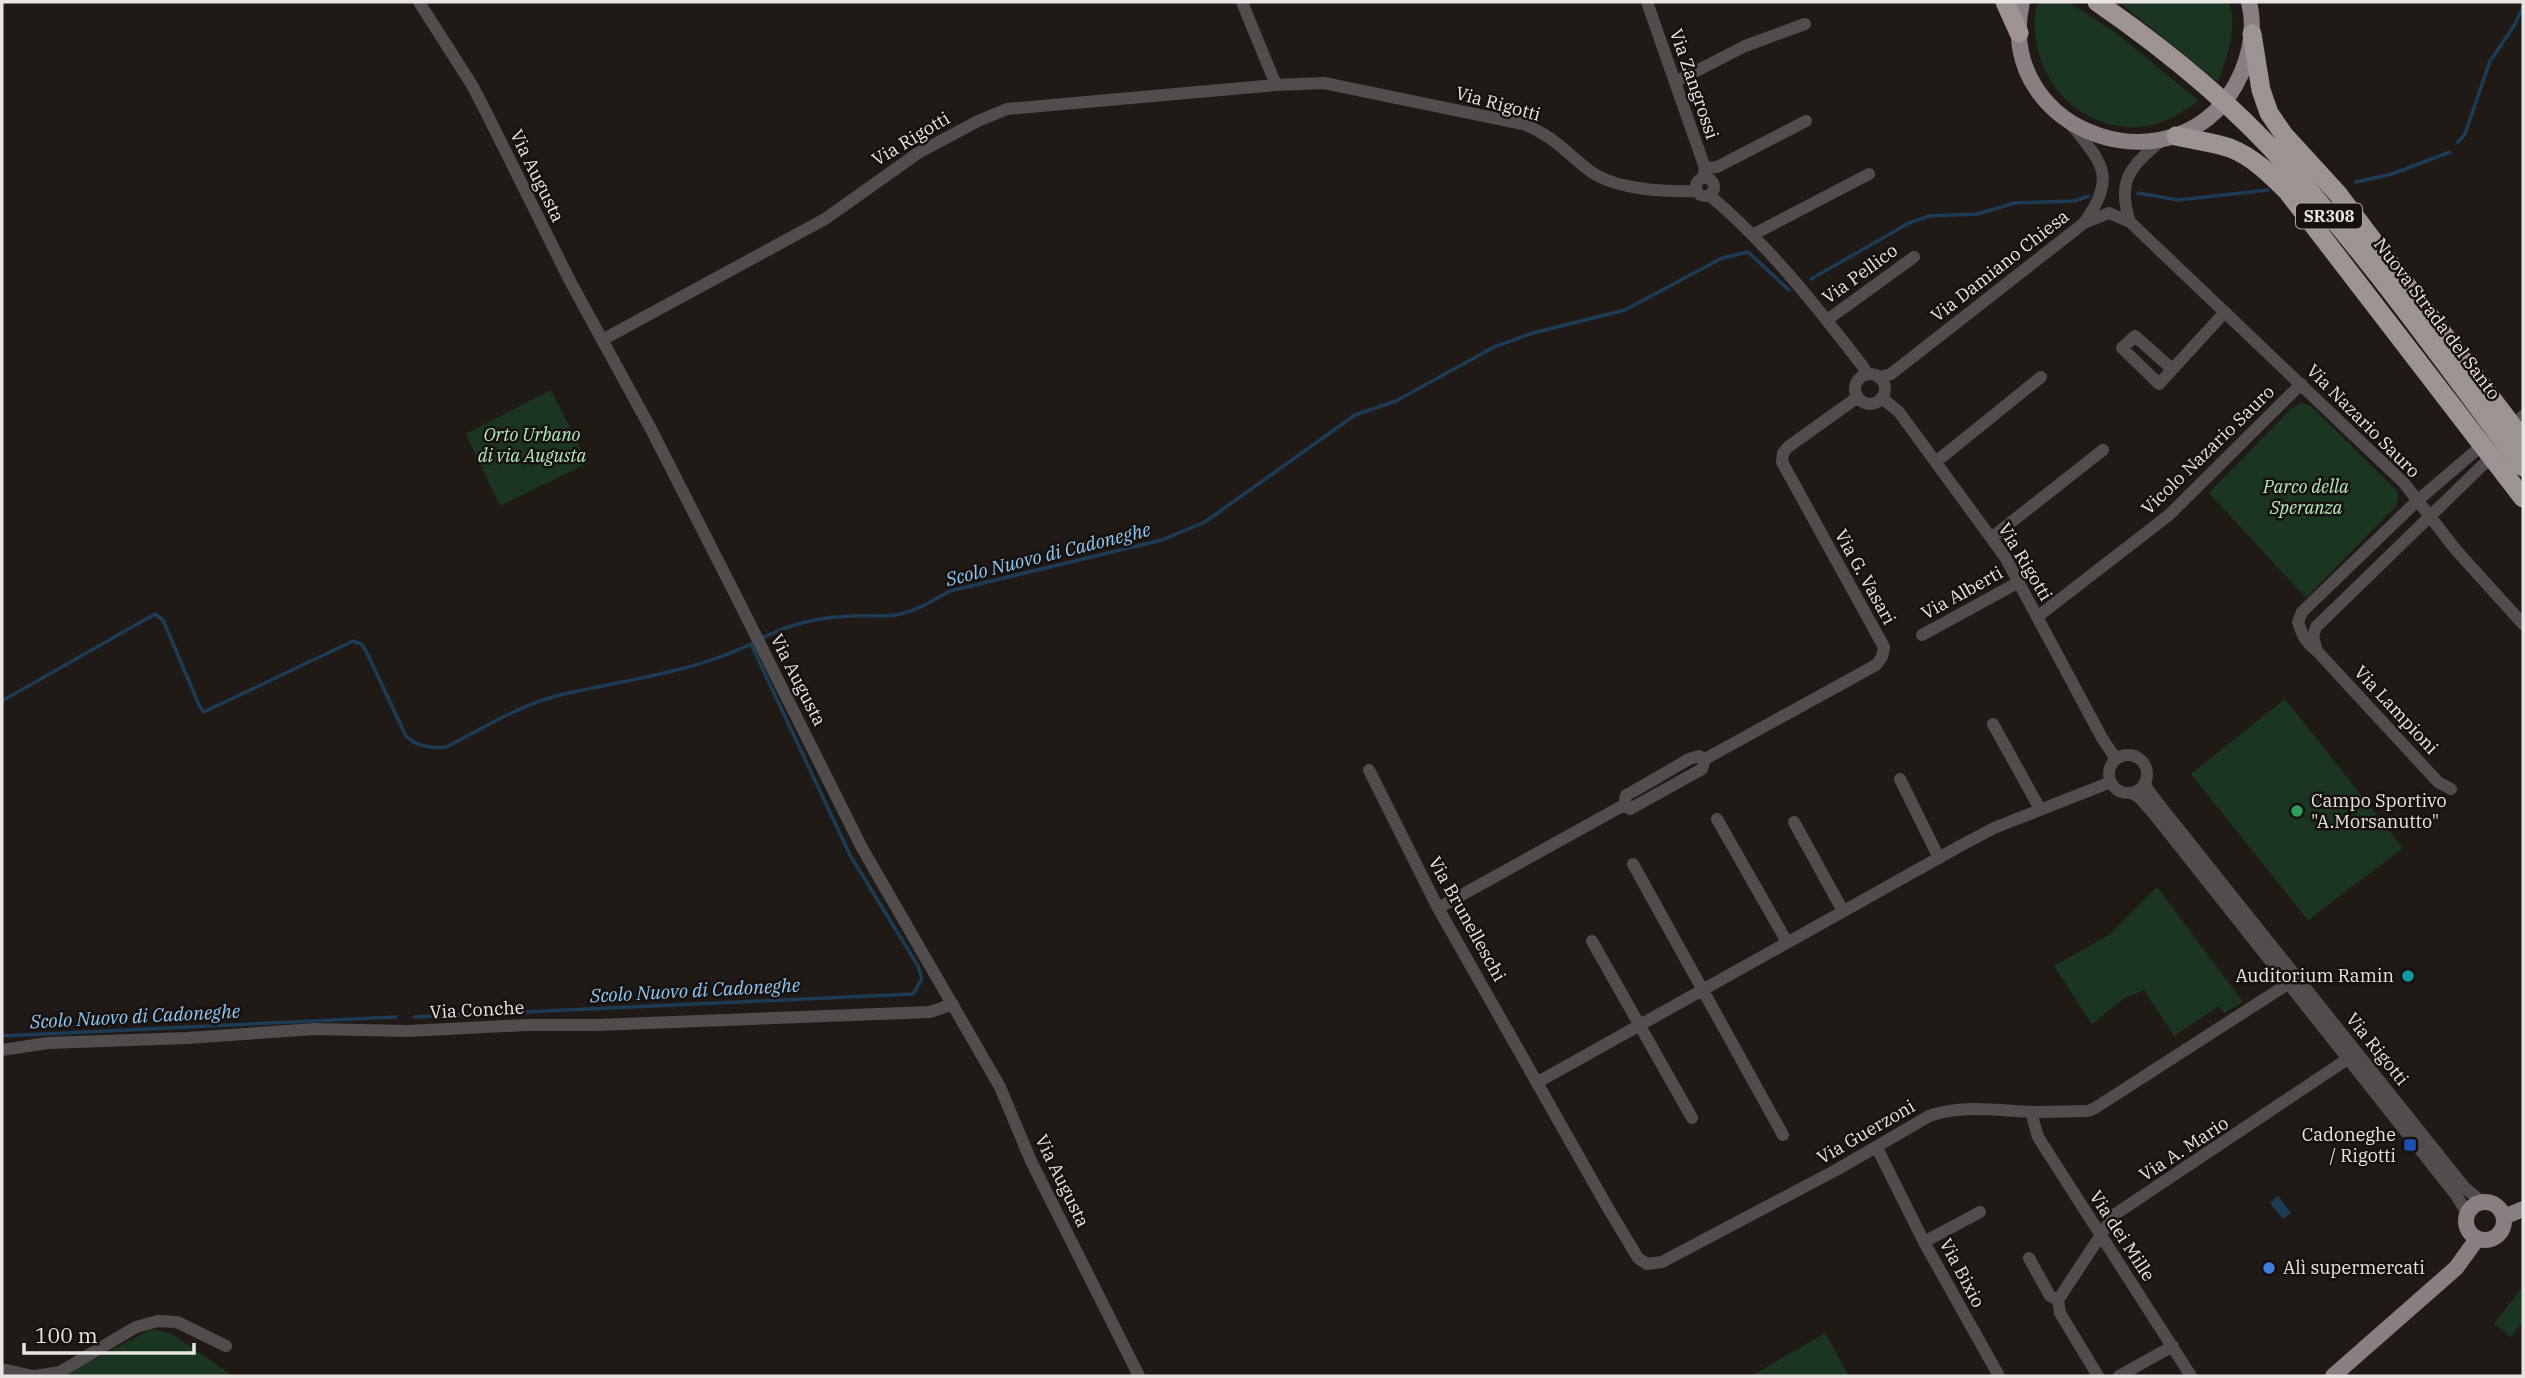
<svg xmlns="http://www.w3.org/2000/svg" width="2525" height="1378" viewBox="0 0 2525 1378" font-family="'IBM Plex Serif',serif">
<rect width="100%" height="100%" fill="#201a17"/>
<path fill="#1a3621" d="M 2038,2 L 2069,2 L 2116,33 L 2199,101 C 2181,113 2163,125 2141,127 C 2087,131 2042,90 2036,39 C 2034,26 2034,14 2038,2 Z
M 2119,2 L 2229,2 C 2238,28 2227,57 2218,82 Z
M 551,390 L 588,463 L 500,506 L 466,434 Z
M 2302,403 L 2311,406 L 2398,492 L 2396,506 L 2306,598 L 2209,493 L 2292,408 Z
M 2285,699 L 2403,848 L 2308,920 L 2191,774 Z
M 2157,887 L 2243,1002 L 2224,1013 L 2219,1006 L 2174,1036 L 2144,990 L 2123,999 L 2092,1024 L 2054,966 L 2109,935 Z
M 2522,1288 L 2523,1321 L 2511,1337 L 2494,1324 Z
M 151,1329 L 172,1334 L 233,1376 L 63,1376 Z
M 1825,1333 L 1849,1376 L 1751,1376 Z"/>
<path fill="#1b3c54" d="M 2278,1196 L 2291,1213 L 2283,1219 L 2270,1203 Z"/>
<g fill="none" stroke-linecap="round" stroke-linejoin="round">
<path stroke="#1b3c54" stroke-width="3.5" d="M 2458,142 L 2465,134 L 2490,61 L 2514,26 L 2523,7
M 2356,182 L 2392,174 L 2450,152
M 2138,193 L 2178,200 L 2268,190
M 1811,279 L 1909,223 L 1929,216 L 1977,214 L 2015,203 L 2074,201 L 2089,196
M 2,701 L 155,614 L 163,620 L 199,705 L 204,712 L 353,641 L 361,644 L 366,651 L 406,736 C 416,746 432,749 446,747 C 480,730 516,707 553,697 C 620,680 690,674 751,644
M 414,1017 L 913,994 L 922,979 L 918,966 L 850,855 L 751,644 C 782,626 815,617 851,616 C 865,615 881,617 895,615 C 915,612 932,601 950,591 L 1162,540 L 1205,522 L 1355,415 L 1396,401 L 1494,347 L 1533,333 L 1625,310 L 1722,258 L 1748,252 L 1789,290
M 2,1036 L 396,1017"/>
<path stroke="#514d4d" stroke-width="12" d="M 419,2 L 472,85 L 486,112 L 570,281 L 652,431 L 738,600 L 862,848 L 1000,1087 L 1031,1161 L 1139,1376
M 1242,2 L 1276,85
M 1647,2 L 1705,168 L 1703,178
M 1675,82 L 1745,46 L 1805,24
M 1705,168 L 1717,167 L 1806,121
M1696 187a9 9 0 1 1 18 0a9 9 0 1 1-18 0Z
M 1709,195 C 1768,244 1817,307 1864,368 L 1866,375
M 2130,222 C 2116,180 2131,166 2162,140
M 2084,223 L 2109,213 L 2130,222 L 2404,483 L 2456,550 L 2523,624
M 1752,235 L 1869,174
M 1827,320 L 1914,257
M 602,340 L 825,219 L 918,153 L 978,121 L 1007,109 L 1276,85 L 1324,83 L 1523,124 C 1554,136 1565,152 1590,171 C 1616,190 1666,192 1697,191
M 2172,369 L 2135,336 L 2122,348 L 2159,384 L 2225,312
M1855 389a15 15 0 1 1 30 0a15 15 0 1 1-30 0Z
M 1880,377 L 1891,374 L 2084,223 C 2117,176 2103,164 2070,123
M 1882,398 L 1899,412 L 2005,557 L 2102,738 L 2116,759
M 2507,430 L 2523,416
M 1937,461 L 2041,377
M 1991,538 L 2103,450
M 2037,617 L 2169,515 L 2301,384
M 1922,635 L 2019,582
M 2317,651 L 2313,637 L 2316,627 L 2489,459 L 2494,451
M 1993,724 L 2040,809
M2109 774a19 19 0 1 1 38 0a19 19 0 1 1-38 0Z
M 1369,770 L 1438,908 L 1608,1208 L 1638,1258 L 1647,1264 L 1662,1262 L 1838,1169 L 1929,1116 C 1962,1104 1998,1111 2033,1112 C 2051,1112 2069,1111 2088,1111 L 2095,1108 L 2297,978
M 1900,779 L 1939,858
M 2145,782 L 2148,790 L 2161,807 L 2465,1188 L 2482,1202
M 2451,789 L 2438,782 L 2317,651 C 2306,643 2302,635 2298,622 L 2302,612 L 2417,501 L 2486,442
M 2132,793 L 2140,798 L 2153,813 L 2456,1195 L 2467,1213
M 1624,805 L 1626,795 L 1634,791 L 1689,759 L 1699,756 L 1705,759 L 1876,665 L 1882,657 L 1884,647 L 1782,462 L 1783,453 L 1788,447 L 1858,397
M 1717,819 L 1787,942
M 1794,822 L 1843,911
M 1633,864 L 1783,1135
M 1438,908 L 1624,805 L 1630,809 L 1702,769 L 1705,759
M 1592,941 L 1692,1118
M 2,1050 L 48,1043 L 187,1038 L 315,1029 L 408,1031 L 526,1025 L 596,1025 L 930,1012 L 953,1004
M 1538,1082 L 1960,846 L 1994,828 L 2111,782
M 2034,1112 L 2033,1119 L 2038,1137 L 2191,1376
M 1877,1148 L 1924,1242
M 1980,1212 L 1924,1242 L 1999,1376
M 2029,1258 L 2050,1296 L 2058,1300
M 2058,1300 L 2114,1215 L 2355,1054
M 2058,1300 L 2060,1313 L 2098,1376
M 2,1369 L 33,1376
M 35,1376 L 60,1372 L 136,1327 L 158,1321 L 177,1322 L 226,1346
M 2119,1376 L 2173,1346"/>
<path stroke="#888080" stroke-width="16" d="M 2022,2 C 1992,137 2185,199 2241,74 C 2251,51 2255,26 2249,2
M2466 1221a19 19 0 1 1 38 0a19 19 0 1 1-38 0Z
M 2504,1217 L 2523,1209
M 2333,1376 L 2456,1268 L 2477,1239"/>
<path stroke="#9d9393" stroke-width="19" d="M 2005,2 L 2019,33
M 2097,2 C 2165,49 2235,106 2290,169 C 2374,263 2447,367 2523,467
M 2252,34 L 2261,90 L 2269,113 L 2284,135 L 2338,194 L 2523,440
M 2176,136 C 2193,140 2213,142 2230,148 C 2253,157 2270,174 2287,191 L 2523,498"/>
</g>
<circle fill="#2e9e5b" stroke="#17110e" stroke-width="2.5" cx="2297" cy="811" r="7"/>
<circle fill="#0f9aa8" stroke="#17110e" stroke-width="2.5" cx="2408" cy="976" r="7"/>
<rect fill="#1a4fb4" stroke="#17110e" stroke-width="2.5" x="2403" y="1138" width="14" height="14" rx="3.5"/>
<circle fill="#3f7fe0" stroke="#17110e" stroke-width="2.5" cx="2269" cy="1268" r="7"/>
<g text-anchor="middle" stroke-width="5" stroke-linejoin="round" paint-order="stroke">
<rect fill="#17110e" stroke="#aaa5a3" stroke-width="2" x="2296" y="203.5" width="66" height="25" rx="5"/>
<g font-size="16" font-weight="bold" fill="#e9e5e3">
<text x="2329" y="222">SR308</text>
</g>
<g font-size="18" fill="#e9e5e3" stroke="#17110e">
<text transform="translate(1694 84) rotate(71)" y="6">Via Zangrossi</text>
<text transform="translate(1498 104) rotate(15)" y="6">Via Rigotti</text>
<text transform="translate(911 139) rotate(-31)" y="6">Via Rigotti</text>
<text transform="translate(537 176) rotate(64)" y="6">Via Augusta</text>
<text transform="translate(2000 266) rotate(-38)" y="6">Via Damiano Chiesa</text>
<text transform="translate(1860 274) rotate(-36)" y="6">Via Pellico</text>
<text transform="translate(2437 319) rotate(53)" y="6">Nuova Strada del Santo</text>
<text transform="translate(2363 421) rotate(45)" y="6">Via Nazario Sauro</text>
<text transform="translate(2208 450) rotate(-44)" y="6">Vicolo Nazario Sauro</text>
<text transform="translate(2025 562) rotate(59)" y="6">Via Rigotti</text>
<text transform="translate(1865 577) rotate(61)" y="6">Via G. Vasari</text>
<text transform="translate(1962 593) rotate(-29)" y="6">Via Alberti</text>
<text transform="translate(798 680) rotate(63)" y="6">Via Augusta</text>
<text transform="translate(2396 710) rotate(47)" y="6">Via Lampioni</text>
<text transform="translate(1467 919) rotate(61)" y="6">Via Brunelleschi</text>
<text transform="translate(477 1010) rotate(-3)" y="6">Via Conche</text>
<text transform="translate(2377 1049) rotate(51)" y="6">Via Rigotti</text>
<text transform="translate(1866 1132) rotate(-30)" y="6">Via Guerzoni</text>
<text transform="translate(2184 1149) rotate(-33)" y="6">Via A. Mario</text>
<text transform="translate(1062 1181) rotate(64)" y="6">Via Augusta</text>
<text transform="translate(2122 1236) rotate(57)" y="6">Via dei Mille</text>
<text transform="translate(1962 1273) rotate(62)" y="6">Via Bixio</text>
</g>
<g font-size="18" font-style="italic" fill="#b2edbe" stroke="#17110e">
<text x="532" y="441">Orto Urbano<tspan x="532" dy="21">di via Augusta</tspan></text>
<text x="2306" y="493">Parco della<tspan x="2306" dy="21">Speranza</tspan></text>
</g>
<g font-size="18" fill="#e9e5e3" stroke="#17110e" text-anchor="start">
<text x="2311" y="807">Campo Sportivo<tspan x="2311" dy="21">"A.Morsanutto"</tspan></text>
<text x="2394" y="982" text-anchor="end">Auditorium Ramin</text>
<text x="2396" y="1141" text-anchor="end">Cadoneghe<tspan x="2396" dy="21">/ Rigotti</tspan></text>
<text x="2283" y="1274">Alì supermercati</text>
</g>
<g font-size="19" font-style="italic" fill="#8fc8f6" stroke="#17110e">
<text transform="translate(1048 554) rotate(-14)" y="7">Scolo Nuovo di Cadoneghe</text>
<text transform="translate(695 990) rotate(-3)" y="7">Scolo Nuovo di Cadoneghe</text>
<text transform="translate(135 1016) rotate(-3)" y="7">Scolo Nuovo di Cadoneghe</text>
</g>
</g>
<rect width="2525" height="1378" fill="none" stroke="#e9e5e3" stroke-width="7"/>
<path d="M24 1343v10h170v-10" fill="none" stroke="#e9e5e3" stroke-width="3.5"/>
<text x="35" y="1343" font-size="21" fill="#e9e5e3" stroke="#17110e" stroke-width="5" paint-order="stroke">100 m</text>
</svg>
